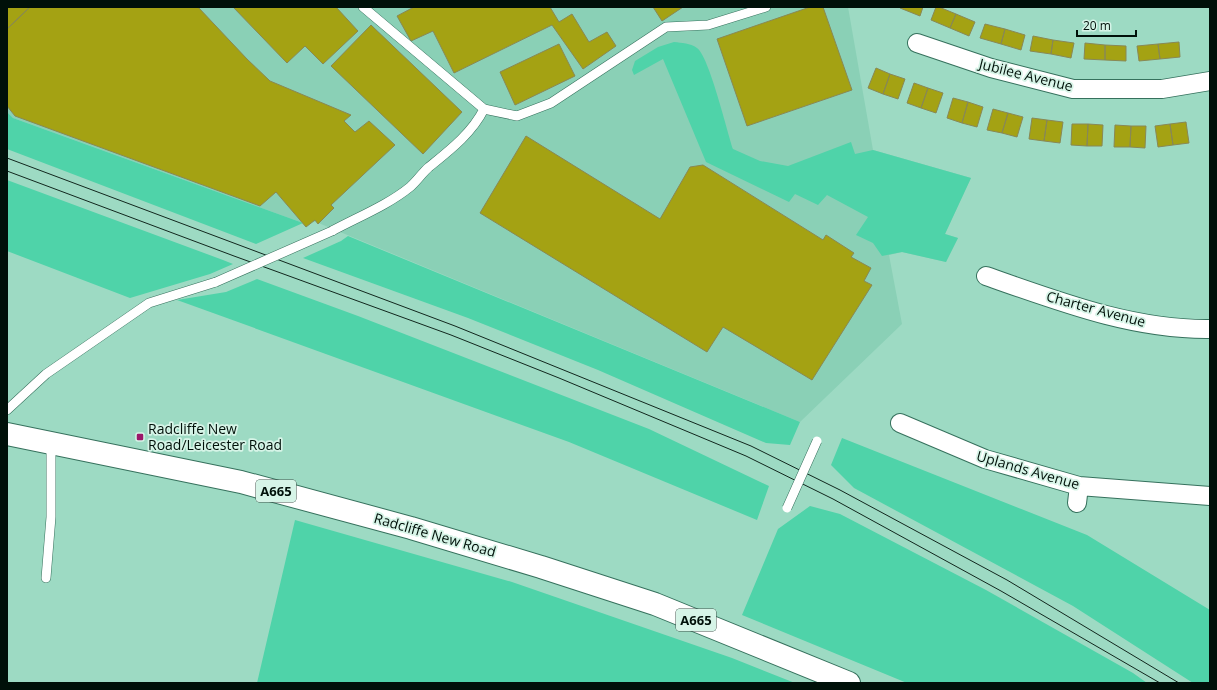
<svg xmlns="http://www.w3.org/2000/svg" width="1217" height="690" viewBox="0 0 1217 690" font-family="'Open Sans',sans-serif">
<rect width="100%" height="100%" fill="#9ddac3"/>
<path fill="#8ad0b6" d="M 7,7 L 848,7 L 873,150 L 971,178 L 945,234 L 958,238 L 946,262 L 902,252 L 889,255 L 902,324 L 800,422 L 316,222 L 303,223 L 13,118 L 7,112 Z"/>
<path fill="#4fd3a9" d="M 674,42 C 682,43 690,43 697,48 C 709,56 727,131 733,149 L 760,161 L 788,166 L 851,142 L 855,154 L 873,150 L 971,178 L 945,234 L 958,238 L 946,262 L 902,252 L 882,256 L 873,243 L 856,235 L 868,217 L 827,195 L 818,205 L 795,194 L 789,202 L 706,162 L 663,59 L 634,75 L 632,70 L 635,61 L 658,47 Z
M 7,112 L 13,118 L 303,223 L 256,244 L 7,149 Z
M 7,180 L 223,260 L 233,264 L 210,274 L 130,298 L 7,251 Z
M 348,236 L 800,422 L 790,445 L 766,443 L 598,370 L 468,318 L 303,258 L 341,241 Z
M 257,279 L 358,316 L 649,429 L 769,486 L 757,520 L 569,442 L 177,300 L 226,292 Z
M 842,438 L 1087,535 L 1210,610 L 1210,683 L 1193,683 L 1073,606 L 854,488 L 831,465 Z
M 810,506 L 840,514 L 986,590 L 1133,673 L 1147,683 L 907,683 L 742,615 L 778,529 Z
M 295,520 L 512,582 L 732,658 L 795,683 L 257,683 Z"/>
<path fill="#a4a213" stroke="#888856" d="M 7,7 L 30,7 L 7,29 Z
M 30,7 L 198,7 L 247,59 L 270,81 L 351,115 L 344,121 L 355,132 L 369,121 L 395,145 L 331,205 L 334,208 L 318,224 L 315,220 L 306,227 L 276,192 L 260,206 L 15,116 L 7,106 L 7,29 Z
M 233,7 L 336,7 L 358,31 L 323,64 L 305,46 L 287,63 Z
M 414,7 L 550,7 L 559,22 L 572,14 L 589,42 L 607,32 L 616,46 L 583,69 L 552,25 L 454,73 L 433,31 L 411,41 L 397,16 Z
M 653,7 L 683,7 L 662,21 Z
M 810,7 L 823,7 L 852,90 L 747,126 L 717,39 Z
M 901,7 L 923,7 L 920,16 L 900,8 Z
M 936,7 L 939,7 L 956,14 L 950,28 L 931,20 Z
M 956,14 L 975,22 L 969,36 L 950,28 Z
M 985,24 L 1005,29 L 1001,44 L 980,38 Z
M 371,25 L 462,112 L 423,154 L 331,66 Z
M 1005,29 L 1025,35 L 1021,50 L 1001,44 Z
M 1033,36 L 1053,40 L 1051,54 L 1030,51 Z
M 1053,40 L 1074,43 L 1071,58 L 1051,54 Z
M 1179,42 L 1180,57 L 1160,59 L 1158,44 Z
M 1085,43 L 1105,45 L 1105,60 L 1084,59 Z
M 559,44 L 575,76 L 515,105 L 500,72 Z
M 1158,44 L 1160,59 L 1139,61 L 1137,46 Z
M 1105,45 L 1126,46 L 1126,61 L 1105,60 Z
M 876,68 L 890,74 L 883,94 L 868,88 Z
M 890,74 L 905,79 L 898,99 L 883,94 Z
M 914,83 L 928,88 L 921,108 L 907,103 Z
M 928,88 L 943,93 L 936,113 L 921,108 Z
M 953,98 L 968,102 L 962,123 L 947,118 Z
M 968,102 L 983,107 L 977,127 L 962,123 Z
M 993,109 L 1008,113 L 1002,133 L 987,130 Z
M 1008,113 L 1023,117 L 1017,137 L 1002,133 Z
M 1032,118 L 1047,120 L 1044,141 L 1029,139 Z
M 1047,120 L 1063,122 L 1060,143 L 1044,141 Z
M 1186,122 L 1189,143 L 1173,145 L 1170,124 Z
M 1072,124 L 1088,124 L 1087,146 L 1071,145 Z
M 1088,124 L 1103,125 L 1102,146 L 1087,146 Z
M 1170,124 L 1173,145 L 1158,147 L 1155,126 Z
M 1115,125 L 1131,126 L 1130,147 L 1114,147 Z
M 1131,126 L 1146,126 L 1145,148 L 1130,147 Z
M 526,136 L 660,219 L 690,167 L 703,165 L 823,240 L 826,235 L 854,253 L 851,257 L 871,268 L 864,281 L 872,285 L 812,380 L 723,327 L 707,352 L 480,213 Z"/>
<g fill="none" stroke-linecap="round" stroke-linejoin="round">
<g stroke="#36715d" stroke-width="10">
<path id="service" d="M 363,7 L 484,109 L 517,116 L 551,103 L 666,27 L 708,25 L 766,7
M 332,231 C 358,217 388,205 410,187 C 417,181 422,173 429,167 C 450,150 472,133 484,109
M 7,410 L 46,374 L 149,303 L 216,282
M 46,578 L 51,517 L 51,443"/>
</g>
<g stroke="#36715d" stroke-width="20">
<path id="minor" d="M 917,43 L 991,68 L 1073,89 L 1162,89 L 1210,81
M 986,276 C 1058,301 1132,330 1210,329
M 900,423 L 985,459 L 1079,486 L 1210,496
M 1077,503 L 1079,486"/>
</g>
<g stroke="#36715d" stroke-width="24">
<path id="primary" d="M 7,434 L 241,482 L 411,528 L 541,567 L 655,604 L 849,683"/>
</g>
<use href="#service" stroke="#fff" stroke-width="9"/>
<use href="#minor" stroke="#fff" stroke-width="18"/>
<use href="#primary" stroke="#fff" stroke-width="22"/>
<path stroke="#11261d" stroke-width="1" d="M 7,158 L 455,326 L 751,446 L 840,490 L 1007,580 L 1179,683
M 7,171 L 234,256 L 451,335 L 559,378 L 746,456 L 833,499 L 1001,591 L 1160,683"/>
<g stroke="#36715d" stroke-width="10" stroke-linecap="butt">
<path id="service-bridge" d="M 216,282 L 332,231
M 787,508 L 817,441"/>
</g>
<use href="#service-bridge" stroke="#fff" stroke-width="9"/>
</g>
<rect fill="#9b176a" stroke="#d6f4e7" stroke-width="1.5" x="136" y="433" width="8" height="8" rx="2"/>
<g text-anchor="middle" stroke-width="3.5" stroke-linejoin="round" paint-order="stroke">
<g fill="#d6f4e7" stroke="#40544c" stroke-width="1">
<rect x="256" y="480" width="40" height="22" rx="3"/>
<rect x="676" y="609" width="40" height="22" rx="3"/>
</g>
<g font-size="13" font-weight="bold" fill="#001009">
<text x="276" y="496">A665</text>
<text x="696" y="625">A665</text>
</g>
<g font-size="14" fill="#001009" stroke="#d6f4e7">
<text transform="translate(1026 75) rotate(14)" y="5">Jubilee Avenue</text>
<text transform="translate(1096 309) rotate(15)" y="5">Charter Avenue</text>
<text transform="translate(1028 470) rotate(16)" y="5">Uplands Avenue</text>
<text transform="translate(435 535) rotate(16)" y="5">Radcliffe New Road</text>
</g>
<g font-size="14" fill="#001009" stroke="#d6f4e7" text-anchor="start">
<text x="148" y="434">Radcliffe New<tspan x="148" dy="16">Road/Leicester Road</tspan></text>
</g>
</g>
<rect width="1217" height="690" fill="none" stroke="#001009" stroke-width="16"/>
<path d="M1077 30v6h59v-6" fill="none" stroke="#001009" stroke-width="2"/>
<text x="1083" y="30" font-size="12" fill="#001009" stroke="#d6f4e7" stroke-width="3" paint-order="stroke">20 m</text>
</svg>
